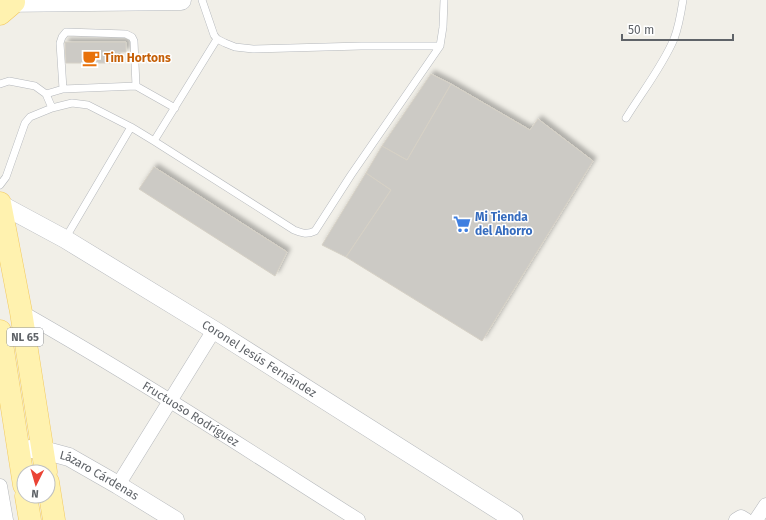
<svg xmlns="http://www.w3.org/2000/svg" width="766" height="520" viewBox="0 0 766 520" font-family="'Fira Sans',sans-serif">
<defs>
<filter id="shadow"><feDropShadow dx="3.5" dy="-3.5" stdDeviation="2" flood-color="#0004"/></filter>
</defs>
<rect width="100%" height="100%" fill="#f1efe8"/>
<path fill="#cccac5" stroke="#d6d1c6" filter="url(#shadow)" d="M 65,42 L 126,42 L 126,52 L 117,52 L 117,63 L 66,63 Z
M 431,74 L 451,84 L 407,160 L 382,146 Z
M 451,84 L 530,130 L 538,119 L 593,161 L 482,341 L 346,257 L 391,190 L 366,173 L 382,146 L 407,160 Z
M 154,167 L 287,252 L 275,276 L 139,189 Z
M 366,173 L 391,190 L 346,257 L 322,245 Z"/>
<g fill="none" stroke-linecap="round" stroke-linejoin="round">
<g stroke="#b5b8bc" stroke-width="8">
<path id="service" d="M 202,0 L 214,35 L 217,39 L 225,43 L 235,47 L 253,49 L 361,46 L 440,46 L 443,27 L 444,0
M 0,84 L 9,81 L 35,86 L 46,94 L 52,108
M 63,89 L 60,43 L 62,37 L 66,32 L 126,34 L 132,37 L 134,41 L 136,86
M 46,94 L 63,89 L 136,86 L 175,108
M 626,118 C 642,92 662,67 674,39 C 679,26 681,13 683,0
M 154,141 L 217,39
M 0,185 L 6,177 L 25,123 L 30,117 L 52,108 L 72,103 L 88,105 L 131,127 L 154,141 L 294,230 C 302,233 306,235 315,231 L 351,175 L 440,46
M 65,239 L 131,127"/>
</g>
<g stroke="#b5b8bc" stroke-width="15">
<g id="minor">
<path id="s1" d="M 21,312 C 136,377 246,449 358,520"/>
<path d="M 118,485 L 214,330"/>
<path d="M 0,486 L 6,520"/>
<path d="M 736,520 L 741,517 L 746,520"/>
<path d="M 756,520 L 766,505"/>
</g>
</g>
<g stroke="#b5b8bc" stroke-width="19">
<g id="tertiary">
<path id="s2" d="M 0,204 L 65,239 L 214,330 L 514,520"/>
<path id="s3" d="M 30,449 L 43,450 L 69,457 L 118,485 L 175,520"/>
</g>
</g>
<g stroke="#b6babf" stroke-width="21">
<path id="secondary" d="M 0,2 L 181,0"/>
</g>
<g stroke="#f2c960" stroke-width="23">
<path id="primary" d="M 0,14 L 14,2
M 0,203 L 21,312 L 46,472
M 0,331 L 24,485
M 48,482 L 54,520
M 26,496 L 30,520"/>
</g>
<use href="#service" stroke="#fff" stroke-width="7"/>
<use href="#minor" stroke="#fff" stroke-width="14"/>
<use href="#tertiary" stroke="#fff" stroke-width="18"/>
<use href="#secondary" stroke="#fff" stroke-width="20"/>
<use href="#primary" stroke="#fff2af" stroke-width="22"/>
</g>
<defs>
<g id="cafe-bare" transform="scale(1.38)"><path d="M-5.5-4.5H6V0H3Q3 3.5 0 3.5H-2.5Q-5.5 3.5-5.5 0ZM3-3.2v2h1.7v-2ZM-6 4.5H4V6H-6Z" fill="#e8710a" stroke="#fff" stroke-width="2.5" paint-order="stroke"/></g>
<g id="supermarket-bare" transform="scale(1.38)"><path d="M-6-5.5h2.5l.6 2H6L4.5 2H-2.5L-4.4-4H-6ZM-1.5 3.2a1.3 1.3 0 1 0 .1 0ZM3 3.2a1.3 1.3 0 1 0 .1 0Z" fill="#3f7fe0" stroke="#fff" stroke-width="2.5" paint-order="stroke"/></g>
</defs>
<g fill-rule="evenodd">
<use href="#cafe-bare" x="91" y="58"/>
<use href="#supermarket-bare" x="462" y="224"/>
</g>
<g text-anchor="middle" stroke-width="3" stroke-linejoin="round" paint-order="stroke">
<rect fill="#fff" stroke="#8f9295" stroke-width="1" x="7" y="328" width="36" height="18" rx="3"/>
<g font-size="11" font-weight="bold" fill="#5f6368">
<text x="25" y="341">NL 65</text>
</g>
<g font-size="12" font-weight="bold" fill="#c56008" stroke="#fff" text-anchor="start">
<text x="104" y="62">Tim Hortons</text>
</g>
<g font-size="12" font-weight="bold" fill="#366cbe" stroke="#fff" text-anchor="start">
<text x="475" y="221">Mi Tienda<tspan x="475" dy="14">del Ahorro</tspan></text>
</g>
<g font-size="12" fill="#5f6368" stroke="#fff">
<text dy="4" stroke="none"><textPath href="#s2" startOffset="302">Coronel Jesús Fernández</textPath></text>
<text dy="4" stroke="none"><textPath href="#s1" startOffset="198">Fructuoso Rodríguez</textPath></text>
<text dy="4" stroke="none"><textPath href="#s3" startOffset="75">Lázaro Cárdenas</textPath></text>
</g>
</g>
<g transform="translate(36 484) rotate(185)"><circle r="19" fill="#ffffff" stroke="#bfc1c3"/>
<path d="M0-3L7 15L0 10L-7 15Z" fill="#ea4335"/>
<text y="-6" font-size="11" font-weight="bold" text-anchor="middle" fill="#5f6368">N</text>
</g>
<path d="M622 34v6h111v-6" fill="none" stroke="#5f6368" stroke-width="2"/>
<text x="628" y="34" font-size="12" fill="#5f6368" stroke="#ffffff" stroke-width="3" paint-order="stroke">50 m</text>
</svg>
